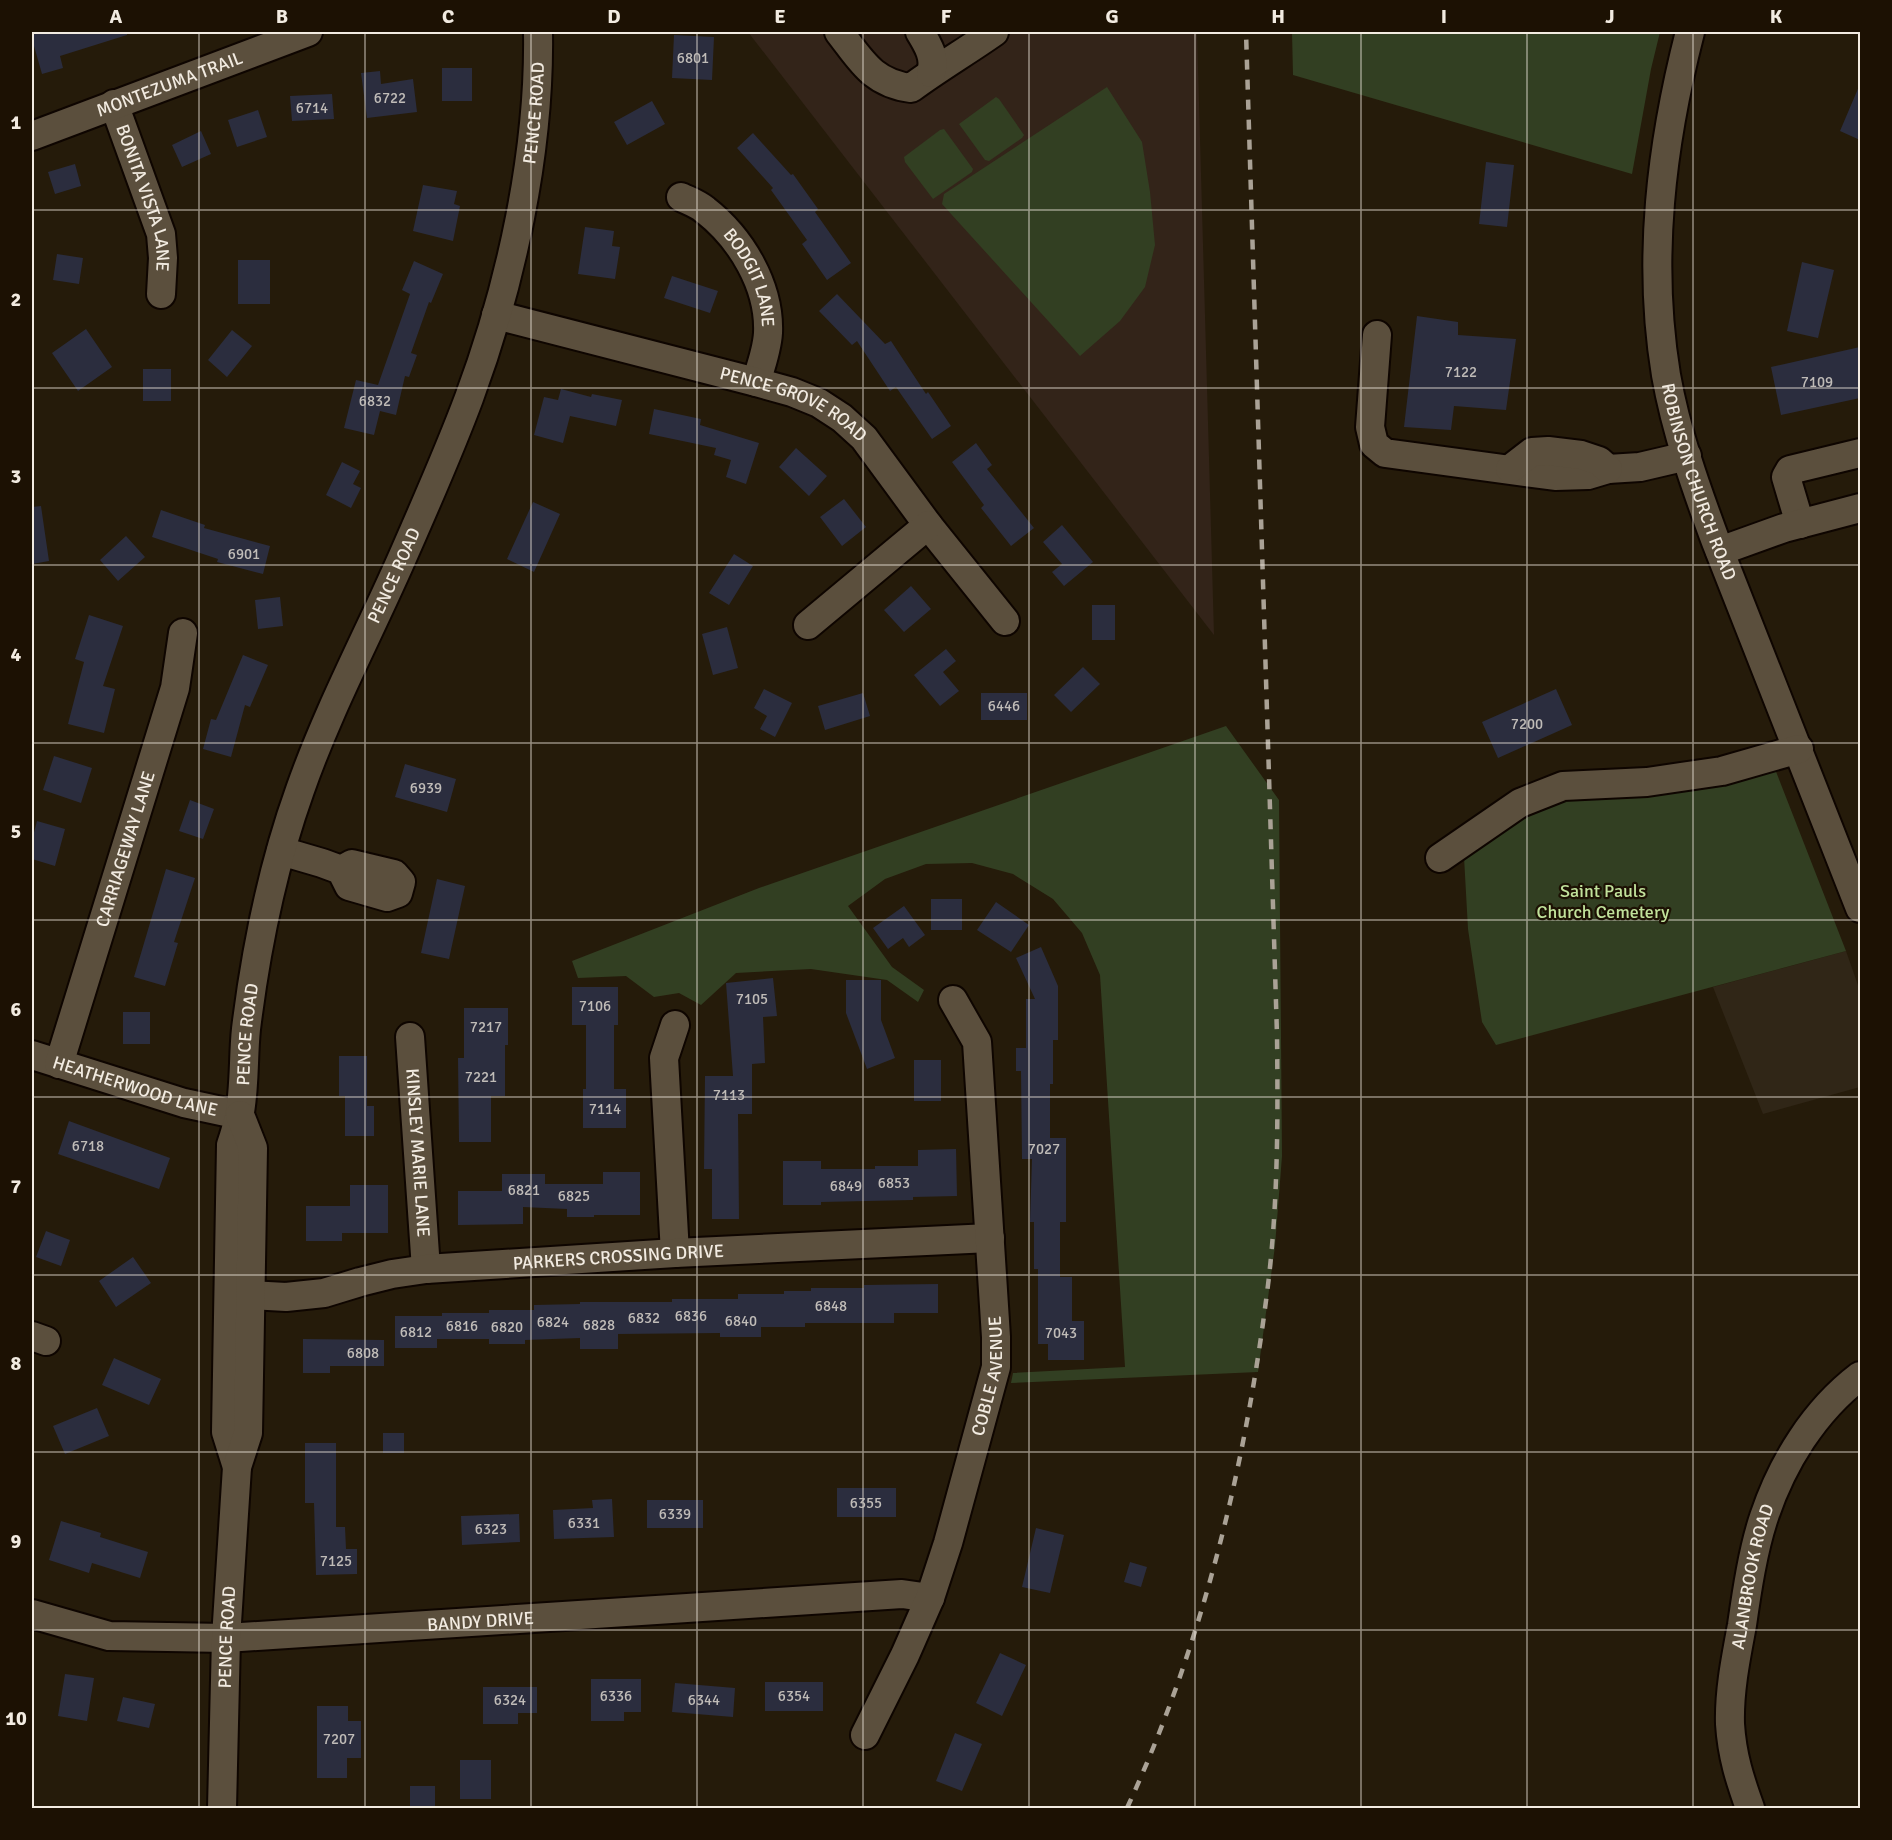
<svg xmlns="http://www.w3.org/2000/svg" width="1892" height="1840" viewBox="0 0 1892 1840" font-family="Signika,sans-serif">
<rect width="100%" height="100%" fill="#251b0a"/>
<path fill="#302617" d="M 1846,951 L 1860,991 L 1860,1087 L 1763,1114 L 1713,987 Z"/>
<path fill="#332419" d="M 748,32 L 1197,32 L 1214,635 Z"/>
<path fill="#323f22" d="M 1292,32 L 1660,32 L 1651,69 L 1632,174 L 1293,75 Z
M 1107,87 L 1142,142 L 1150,192 L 1155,245 L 1145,287 L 1120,321 L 1080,356 L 942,204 L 944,194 Z
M 996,97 L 999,99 L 1024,135 L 1022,138 L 989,161 L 985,160 L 959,124 Z
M 944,129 L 973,169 L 972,172 L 933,199 L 905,162 L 904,157 L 940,130 Z
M 1226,726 L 1279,800 L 1282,1156 L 1275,1246 L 1258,1372 L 1011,1383 L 1013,1373 L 1125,1367 L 1100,975 L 1082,933 L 1053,899 L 1013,874 L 972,863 L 926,864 L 885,879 L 848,906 L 892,967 L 924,990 L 918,1002 L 887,980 L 811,969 L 736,973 L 701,1005 L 679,993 L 654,997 L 626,976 L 578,978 L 572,961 L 759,888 Z
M 1775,769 L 1846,951 L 1496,1045 L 1482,1022 L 1468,929 L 1464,857 L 1496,830 L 1576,793 Z"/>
<path fill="#2b2d3e" d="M 32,32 L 127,32 L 127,35 L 60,56 L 63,68 L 42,74 L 32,39 Z
M 674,35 L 714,37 L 712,80 L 672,78 Z
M 442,68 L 472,68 L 472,101 L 442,101 Z
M 380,71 L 381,84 L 413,79 L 417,112 L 367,118 L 361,73 Z
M 1860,84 L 1860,140 L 1840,131 Z
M 332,94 L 334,119 L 292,121 L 290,96 Z
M 652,101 L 665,124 L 627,145 L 614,122 Z
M 258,110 L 267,137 L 237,147 L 228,120 Z
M 201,131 L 211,154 L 182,167 L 172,145 Z
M 753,133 L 791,175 L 793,174 L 818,209 L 815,212 L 851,263 L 827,280 L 802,244 L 807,240 L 771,190 L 773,188 L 737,148 Z
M 1486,162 L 1514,165 L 1507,227 L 1479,224 Z
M 75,164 L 81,186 L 55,194 L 48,172 Z
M 423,185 L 457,191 L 454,204 L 460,206 L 453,241 L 413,231 Z
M 585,227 L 614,231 L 612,246 L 620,247 L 615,279 L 578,274 Z
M 57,254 L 83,258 L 79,284 L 53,280 Z
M 238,260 L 270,260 L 270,304 L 238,304 Z
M 414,261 L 443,274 L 431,303 L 429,302 L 411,353 L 417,355 L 409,377 L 405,376 L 396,415 L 380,411 L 374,435 L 344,428 L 356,380 L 378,385 L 410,294 L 402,290 Z
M 1802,262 L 1834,270 L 1818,338 L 1787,331 Z
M 672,276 L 718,291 L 710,313 L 664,298 Z
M 837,294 L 885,344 L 891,341 L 926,394 L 928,392 L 951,426 L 932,439 L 896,387 L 890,391 L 857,341 L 852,345 L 819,311 Z
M 1417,316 L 1458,322 L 1458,335 L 1516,339 L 1506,410 L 1454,406 L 1451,430 L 1404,427 Z
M 86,329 L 112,367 L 78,391 L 52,353 Z
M 232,330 L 252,346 L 227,377 L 208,360 Z
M 1860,347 L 1860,398 L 1781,415 L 1771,367 Z
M 143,369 L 171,369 L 171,401 L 143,401 Z
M 561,389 L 591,397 L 592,394 L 622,400 L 616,426 L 570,416 L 563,443 L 534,435 L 544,397 L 558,400 Z
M 654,409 L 701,419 L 700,425 L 759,443 L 746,484 L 726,477 L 731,460 L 714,455 L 716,448 L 649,434 Z
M 976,443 L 992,465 L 987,469 L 1034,528 L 1011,546 L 981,508 L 984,505 L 952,462 Z
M 796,448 L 827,476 L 809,496 L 779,467 Z
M 342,462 L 360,471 L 353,484 L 361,488 L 351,508 L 326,495 Z
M 844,499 L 866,527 L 842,546 L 820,517 Z
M 533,502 L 560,514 L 534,572 L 507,559 Z
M 41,506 L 49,561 L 32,564 L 32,507 Z
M 161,510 L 205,525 L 204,528 L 270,546 L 263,574 L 217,562 L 218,559 L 152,537 Z
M 1062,525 L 1093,562 L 1064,586 L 1052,572 L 1062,564 L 1043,542 Z
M 126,536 L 145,557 L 118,581 L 100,560 Z
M 734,554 L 753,566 L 729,605 L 709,593 Z
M 911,586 L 931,609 L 904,632 L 884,610 Z
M 280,597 L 283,626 L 258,629 L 255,600 Z
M 1092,605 L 1115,605 L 1115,640 L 1092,640 Z
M 89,615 L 123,626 L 103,686 L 115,689 L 104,733 L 68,724 L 84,662 L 75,659 Z
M 727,627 L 738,668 L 713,675 L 702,634 Z
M 946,649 L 956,661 L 943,672 L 959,691 L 940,706 L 914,675 Z
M 243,655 L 268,665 L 250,707 L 245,705 L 231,757 L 203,749 L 211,719 L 216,720 Z
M 1083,667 L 1100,684 L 1071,712 L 1054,695 Z
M 764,689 L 792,703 L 775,737 L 760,729 L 767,716 L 754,708 Z
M 1556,689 L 1572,725 L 1498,758 L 1482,722 Z
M 863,693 L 870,716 L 825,730 L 818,706 Z
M 981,693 L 1027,693 L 1027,720 L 981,720 Z
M 54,756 L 92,768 L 81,803 L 43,790 Z
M 405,764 L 456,779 L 447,812 L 395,797 Z
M 190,800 L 214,809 L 203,839 L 179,831 Z
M 37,821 L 65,829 L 55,866 L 32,859 L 32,840 Z
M 166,869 L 195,878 L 174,942 L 178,943 L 165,986 L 134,977 Z
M 437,879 L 465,886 L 449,959 L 421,953 Z
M 931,899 L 962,899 L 962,930 L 931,930 Z
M 996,902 L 1029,925 L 1011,952 L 977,930 Z
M 904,906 L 925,935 L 909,947 L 903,938 L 888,949 L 873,928 Z
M 1041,947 L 1058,986 L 1058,1040 L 1053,1040 L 1053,1084 L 1050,1084 L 1050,1138 L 1066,1138 L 1066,1222 L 1060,1222 L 1060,1277 L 1072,1277 L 1072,1321 L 1084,1321 L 1084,1360 L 1048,1360 L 1048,1344 L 1038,1344 L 1038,1269 L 1034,1269 L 1034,1222 L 1030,1222 L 1032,1159 L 1022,1159 L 1021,1071 L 1016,1071 L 1016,1048 L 1026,1048 L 1026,999 L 1035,999 L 1016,958 Z
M 773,978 L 777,1016 L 763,1017 L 765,1063 L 752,1064 L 752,1114 L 738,1114 L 739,1219 L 712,1219 L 712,1169 L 704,1169 L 705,1076 L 733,1076 L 726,983 Z
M 846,980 L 881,980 L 881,1020 L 895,1058 L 867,1069 L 846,1013 Z
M 572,987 L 618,987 L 618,1025 L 614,1025 L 614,1089 L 626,1089 L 626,1128 L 583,1128 L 583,1089 L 586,1089 L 586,1025 L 572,1025 Z
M 464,1008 L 508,1008 L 508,1045 L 505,1045 L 505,1096 L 491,1096 L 491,1142 L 459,1142 L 458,1058 L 464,1058 Z
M 123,1012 L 150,1012 L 150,1044 L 123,1044 Z
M 339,1056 L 367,1056 L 367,1106 L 374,1106 L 374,1136 L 345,1136 L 345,1096 L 339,1096 Z
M 914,1060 L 941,1060 L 941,1101 L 914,1101 Z
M 69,1121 L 170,1158 L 159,1189 L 58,1154 Z
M 956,1149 L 957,1196 L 913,1197 L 913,1200 L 821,1202 L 821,1205 L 783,1205 L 783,1161 L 821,1161 L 821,1169 L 875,1169 L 875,1166 L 918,1166 L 918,1150 Z
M 603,1172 L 640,1172 L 640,1215 L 594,1215 L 594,1217 L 567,1217 L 567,1209 L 523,1207 L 523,1224 L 458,1225 L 458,1191 L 502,1191 L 502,1174 L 545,1174 L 545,1184 L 603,1184 Z
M 350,1185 L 388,1185 L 388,1233 L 342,1233 L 342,1241 L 306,1241 L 306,1206 L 350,1206 Z
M 46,1231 L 70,1240 L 61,1266 L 36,1257 Z
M 133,1257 L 151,1283 L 116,1307 L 99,1281 Z
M 938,1284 L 938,1313 L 894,1313 L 894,1323 L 805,1323 L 805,1327 L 761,1327 L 761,1337 L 720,1337 L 720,1333 L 618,1334 L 618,1349 L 580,1349 L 580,1338 L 525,1340 L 525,1344 L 489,1344 L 489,1339 L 437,1339 L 437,1348 L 395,1348 L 395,1316 L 442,1316 L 442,1313 L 489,1313 L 489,1310 L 534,1310 L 534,1305 L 580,1304 L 580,1302 L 672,1302 L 672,1299 L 738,1299 L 738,1294 L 784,1294 L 784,1291 L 811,1291 L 811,1288 L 864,1288 L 864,1285 Z
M 303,1339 L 384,1340 L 384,1366 L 330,1366 L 330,1373 L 303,1373 Z
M 114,1358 L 161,1379 L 149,1405 L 102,1385 Z
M 97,1408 L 109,1436 L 65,1454 L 53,1426 Z
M 383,1433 L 404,1433 L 404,1453 L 383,1453 Z
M 305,1443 L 336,1443 L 336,1527 L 345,1527 L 346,1549 L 357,1549 L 357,1574 L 316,1575 L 314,1503 L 305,1503 Z
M 837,1488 L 896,1488 L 896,1517 L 837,1517 Z
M 612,1499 L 614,1537 L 554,1539 L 553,1510 L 593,1508 L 592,1500 Z
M 647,1500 L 703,1500 L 703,1528 L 647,1528 Z
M 519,1514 L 520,1542 L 462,1545 L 461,1516 Z
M 61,1521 L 101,1533 L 100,1537 L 148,1552 L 140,1578 L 92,1563 L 89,1573 L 49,1560 Z
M 1036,1528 L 1064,1535 L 1050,1593 L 1022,1587 Z
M 1130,1562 L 1147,1567 L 1141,1587 L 1124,1582 Z
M 1000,1653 L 1026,1665 L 1002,1716 L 976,1703 Z
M 65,1674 L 94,1678 L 87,1721 L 58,1716 Z
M 591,1679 L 641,1679 L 641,1712 L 624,1712 L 624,1721 L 591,1721 Z
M 765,1682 L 823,1682 L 823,1711 L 765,1711 Z
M 675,1683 L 735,1688 L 733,1717 L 672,1712 Z
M 483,1687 L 537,1687 L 537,1713 L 518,1713 L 518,1724 L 483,1724 Z
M 123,1697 L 155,1704 L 149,1728 L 117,1721 Z
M 317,1706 L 348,1706 L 348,1721 L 361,1721 L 361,1758 L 347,1758 L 347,1778 L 317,1778 Z
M 955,1733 L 982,1744 L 962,1791 L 936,1781 Z
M 460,1760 L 491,1760 L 491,1799 L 460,1799 Z
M 410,1786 L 435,1786 L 435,1809 L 410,1809 Z"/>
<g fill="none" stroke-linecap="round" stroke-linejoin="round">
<g stroke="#0e0500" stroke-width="32">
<g id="minor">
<path d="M 839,32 C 861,60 872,83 911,88 C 938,68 967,51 994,32"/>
<path d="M 920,32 C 928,45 936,58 931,73"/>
<path id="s1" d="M 1690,32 C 1661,145 1647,260 1666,375 C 1676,432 1696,488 1716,542 L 1860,908"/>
<path id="s2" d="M 114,104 L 161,234 L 163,258 L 161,294"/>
<path id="s3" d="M 32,136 L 308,32"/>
<path id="s4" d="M 681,197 C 689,201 698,204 705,210 C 741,238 770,286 768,333 C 767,350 761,366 756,382"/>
<path id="s5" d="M 496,315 L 756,382 L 792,392 L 819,403 L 842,418 L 864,438 L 928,525 L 1005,621"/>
<path d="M 1377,335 L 1370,427 L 1374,444 L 1385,453 L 1555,476 L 1588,475 L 1608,469 L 1640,467 L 1687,456"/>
<path d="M 1510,469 L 1532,452 L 1548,451 L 1581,455 L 1599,461 L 1608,469"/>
<path d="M 1800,524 L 1786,477 L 1790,470 L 1860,453"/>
<path d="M 1720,551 L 1784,528 L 1860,508"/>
<path d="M 808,625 L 928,525"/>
<path d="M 281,851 L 322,863 L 341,870 L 349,886 L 387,897 L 398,893 L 401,882 L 394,874 L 352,864 L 341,870"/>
<path d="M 1440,858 L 1520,803 L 1563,786 L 1647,782 L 1722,771 L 1799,749"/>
<path d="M 675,1025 L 664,1058 L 675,1253"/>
<path id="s6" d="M 410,1037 L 426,1269"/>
<path id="s7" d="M 32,1055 L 184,1103 L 240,1115"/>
<path id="s8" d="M 59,1064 L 175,688 L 183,633"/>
<path id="s9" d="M 250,1295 L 286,1297 L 324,1293 L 360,1282 L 392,1274 L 426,1269 L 675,1253 L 990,1238"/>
<path d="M 32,1336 L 46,1341"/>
<path id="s10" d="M 237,1467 L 226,1432 L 231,1145 C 234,1136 237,1126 239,1117 C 245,1090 243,1057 246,1029 C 256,948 272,868 300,790 C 329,707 371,630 406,549 C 428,499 450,449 469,398 C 511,285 540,152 538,32"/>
<path id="s11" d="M 32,1614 L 109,1636 L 226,1638 L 902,1594 L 930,1598"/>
<path id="s12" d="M 865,1735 L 905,1655 L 930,1598 L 948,1543 L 996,1367 L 996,1337 L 977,1042 L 953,1000"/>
<path id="s13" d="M 222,1808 L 226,1638 L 237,1467 L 248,1433 L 253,1148 L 240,1115"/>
<path id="s14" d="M 1750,1808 C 1740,1780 1732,1756 1730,1724 C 1729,1691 1736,1657 1742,1625 C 1747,1590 1753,1550 1764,1517 C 1782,1463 1814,1411 1860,1376"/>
</g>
</g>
<use href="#minor" stroke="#5b4f3d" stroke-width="28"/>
<path stroke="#aaa296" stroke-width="4.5" stroke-dasharray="10 10" stroke-linecap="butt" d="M 1127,1808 C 1203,1644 1246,1464 1268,1285 C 1278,1202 1278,1118 1277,1035 L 1246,32"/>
</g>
<path fill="none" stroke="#f2ebe1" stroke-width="1.5" stroke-opacity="0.55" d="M 199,32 L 199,1808M 365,32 L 365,1808M 531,32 L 531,1808M 697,32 L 697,1808M 863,32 L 863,1808M 1029,32 L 1029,1808M 1195,32 L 1195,1808M 1361,32 L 1361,1808M 1527,32 L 1527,1808M 1693,32 L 1693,1808M 32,210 L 1860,210M 32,388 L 1860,388M 32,565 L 1860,565M 32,743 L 1860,743M 32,920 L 1860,920M 32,1097 L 1860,1097M 32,1275 L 1860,1275M 32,1452 L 1860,1452M 32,1630 L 1860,1630"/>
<g text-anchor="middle" stroke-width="4.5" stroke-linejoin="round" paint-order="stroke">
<g font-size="15" fill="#c0bcb8">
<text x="693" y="63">6801</text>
<text x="390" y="103">6722</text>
<text x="312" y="113">6714</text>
<text x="1461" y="377">7122</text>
<text x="1817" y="387">7109</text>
<text x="375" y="406">6832</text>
<text x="244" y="559">6901</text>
<text x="1004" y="711">6446</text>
<text x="1527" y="729">7200</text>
<text x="426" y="793">6939</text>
<text x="752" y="1004">7105</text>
<text x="595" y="1011">7106</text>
<text x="486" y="1032">7217</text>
<text x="481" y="1082">7221</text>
<text x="729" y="1100">7113</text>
<text x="605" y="1114">7114</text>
<text x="88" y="1151">6718</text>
<text x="1044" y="1154">7027</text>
<text x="894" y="1188">6853</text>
<text x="846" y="1191">6849</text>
<text x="524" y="1195">6821</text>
<text x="574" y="1201">6825</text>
<text x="831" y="1311">6848</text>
<text x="691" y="1321">6836</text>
<text x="644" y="1323">6832</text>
<text x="741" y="1326">6840</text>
<text x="553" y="1327">6824</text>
<text x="599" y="1330">6828</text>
<text x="462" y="1331">6816</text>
<text x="507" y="1332">6820</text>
<text x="416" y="1337">6812</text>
<text x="1061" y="1338">7043</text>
<text x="363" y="1358">6808</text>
<text x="866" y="1508">6355</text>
<text x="675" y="1519">6339</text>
<text x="584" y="1528">6331</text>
<text x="491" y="1534">6323</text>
<text x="336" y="1566">7125</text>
<text x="616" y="1701">6336</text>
<text x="794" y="1701">6354</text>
<text x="510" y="1705">6324</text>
<text x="704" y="1705">6344</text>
<text x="339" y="1744">7207</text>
</g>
<g font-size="18" fill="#f2ebe1" stroke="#1c1103">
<text dy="6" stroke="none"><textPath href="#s3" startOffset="147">MONTEZUMA TRAIL</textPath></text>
<text dy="6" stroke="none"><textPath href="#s10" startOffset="1407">PENCE ROAD</textPath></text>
<text dy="6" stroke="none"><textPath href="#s2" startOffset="99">BONITA VISTA LANE</textPath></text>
<text dy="6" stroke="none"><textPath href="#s4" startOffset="111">BODGIT LANE</textPath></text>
<text dy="6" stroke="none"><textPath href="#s5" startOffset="312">PENCE GROVE ROAD</textPath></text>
<text dy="6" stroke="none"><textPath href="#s1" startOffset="458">ROBINSON CHURCH ROAD</textPath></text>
<text dy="6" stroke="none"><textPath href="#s10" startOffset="921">PENCE ROAD</textPath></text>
<text dy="6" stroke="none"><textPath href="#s8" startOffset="225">CARRIAGEWAY LANE</textPath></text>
<text dy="6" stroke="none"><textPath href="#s10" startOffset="436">PENCE ROAD</textPath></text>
<text dy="6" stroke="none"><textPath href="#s7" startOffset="108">HEATHERWOOD LANE</textPath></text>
<text dy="6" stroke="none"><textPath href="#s6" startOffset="116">KINSLEY MARIE LANE</textPath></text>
<text dy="6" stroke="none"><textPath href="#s9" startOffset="372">PARKERS CROSSING DRIVE</textPath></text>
<text dy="6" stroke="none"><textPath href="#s12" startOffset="382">COBLE AVENUE</textPath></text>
<text dy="6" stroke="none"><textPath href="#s14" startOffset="236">ALANBROOK ROAD</textPath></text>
<text dy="6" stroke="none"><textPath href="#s11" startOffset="452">BANDY DRIVE</textPath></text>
<text dy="6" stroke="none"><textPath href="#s13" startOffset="171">PENCE ROAD</textPath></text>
</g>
<g font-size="18" fill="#c1e29b" stroke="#1c1103">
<text x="1603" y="897">Saint Pauls<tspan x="1603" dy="21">Church Cemetery</tspan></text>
</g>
</g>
<rect width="1892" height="1840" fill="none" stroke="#1c1103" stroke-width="66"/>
<rect x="33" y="33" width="1826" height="1774" fill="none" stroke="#f2ebe1" stroke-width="2"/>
<g font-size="20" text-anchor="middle" font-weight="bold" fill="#f2ebe1">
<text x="116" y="23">A</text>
<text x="282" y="23">B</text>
<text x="448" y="23">C</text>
<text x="614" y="23">D</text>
<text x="780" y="23">E</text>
<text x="946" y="23">F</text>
<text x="1112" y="23">G</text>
<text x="1278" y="23">H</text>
<text x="1444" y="23">I</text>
<text x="1610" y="23">J</text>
<text x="1776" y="23">K</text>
<text x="16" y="129">1</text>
<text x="16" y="306">2</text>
<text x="16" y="483">3</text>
<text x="16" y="661">4</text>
<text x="16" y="838">5</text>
<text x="16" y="1016">6</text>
<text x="16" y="1193">7</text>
<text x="16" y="1370">8</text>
<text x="16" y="1548">9</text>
<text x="16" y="1725">10</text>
</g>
</svg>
